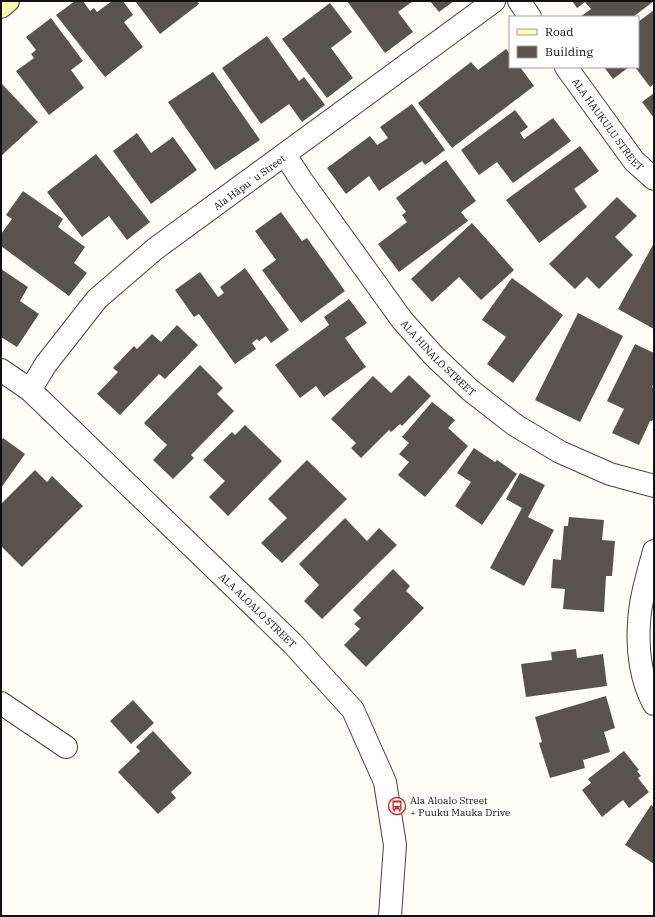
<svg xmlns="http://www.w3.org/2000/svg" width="655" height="917" viewBox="0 0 655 917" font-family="'IBM Plex Serif',serif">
<rect width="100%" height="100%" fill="#fffdf5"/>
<path fill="#5a524d" d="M 75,1 L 83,1 L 90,11 L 94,8 L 97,12 L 112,1 L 123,1 L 133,15 L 124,22 L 143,47 L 105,77 L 56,15 Z
M 135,1 L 197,1 L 199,4 L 160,34 Z
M 347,1 L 413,1 L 398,12 L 413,32 L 385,53 Z
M 430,1 L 454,1 L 439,12 Z
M 572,1 L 654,1 L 633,17 L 580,17 L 591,9 L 585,2 L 577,8 Z
M 330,3 L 352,32 L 331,48 L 353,78 L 327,98 L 282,39 Z
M 654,10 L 654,84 L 650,87 L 635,67 L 638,67 L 638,22 Z
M 51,18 L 83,61 L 71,70 L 84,88 L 49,115 L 16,71 L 34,58 L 31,54 L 36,50 L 26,37 Z
M 267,36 L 299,81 L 304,77 L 325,105 L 302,122 L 289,104 L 261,124 L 222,68 Z
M 506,49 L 510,54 L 510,67 L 520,67 L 534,86 L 452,148 L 418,103 L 471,62 L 478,70 Z
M 604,67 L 629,67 L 613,79 Z
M 213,72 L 260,140 L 215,170 L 168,102 Z
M 1,83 L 38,122 L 1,156 Z
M 654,93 L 654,118 L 642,102 Z
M 412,104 L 445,150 L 425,165 L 422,161 L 379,191 L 369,176 L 346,194 L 327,168 L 370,136 L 377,145 L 388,138 L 380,127 Z
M 515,110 L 528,127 L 520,133 L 524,139 L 553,118 L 571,141 L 513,183 L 497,162 L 479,175 L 461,150 Z
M 137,133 L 151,153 L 173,137 L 197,170 L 151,204 L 113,151 Z
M 580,146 L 599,171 L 574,189 L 587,207 L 539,243 L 506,200 Z
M 96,154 L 150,222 L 127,240 L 109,216 L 82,237 L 47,192 Z
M 446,160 L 476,201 L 461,212 L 468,221 L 399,272 L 378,244 L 407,222 L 402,215 L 406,212 L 396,198 Z
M 23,191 L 63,219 L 58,227 L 85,247 L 74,263 L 87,273 L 69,296 L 1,246 L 1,234 L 12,219 L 6,215 Z
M 617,197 L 637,216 L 615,237 L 633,255 L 599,289 L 587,277 L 575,289 L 549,264 Z
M 281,212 L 302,241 L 307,238 L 345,291 L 301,323 L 262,270 L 276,260 L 255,231 Z
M 472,223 L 514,270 L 481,300 L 459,277 L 432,302 L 411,279 Z
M 654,243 L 654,329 L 618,309 Z
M 245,268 L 289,330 L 271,343 L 266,336 L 259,341 L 257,339 L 252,343 L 256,349 L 235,364 L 199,314 L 194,317 L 175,290 L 200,272 L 218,297 L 224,293 L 220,287 Z
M 1,269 L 28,287 L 20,301 L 39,314 L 17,347 L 1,337 Z
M 512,278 L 563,315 L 513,383 L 487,364 L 506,337 L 482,320 Z
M 349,299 L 367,323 L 345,338 L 366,367 L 324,397 L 316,386 L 300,398 L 275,365 L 329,325 L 324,317 Z
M 578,313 L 623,336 L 580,422 L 535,400 Z
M 177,325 L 198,345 L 165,379 L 159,374 L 120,415 L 97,394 L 118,372 L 113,368 L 134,346 L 137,349 L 152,334 L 161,342 Z
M 635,344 L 654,353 L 654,383 L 652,387 L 654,388 L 654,418 L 652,421 L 650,421 L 639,445 L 612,433 L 624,409 L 607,401 Z
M 200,365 L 223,388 L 217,394 L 234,411 L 191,455 L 194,458 L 173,479 L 153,460 L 167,445 L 144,423 Z
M 409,375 L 431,396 L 402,426 L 400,424 L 391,432 L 389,430 L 361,458 L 351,448 L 356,443 L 331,419 L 373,376 L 391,393 Z
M 432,402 L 455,420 L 448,428 L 468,446 L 425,497 L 398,475 L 409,462 L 399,454 L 409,443 L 402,437 Z
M 245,425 L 282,461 L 228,516 L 209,497 L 225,481 L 203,460 L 232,432 L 235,435 Z
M 3,438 L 25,454 L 1,488 L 1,441 Z
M 474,448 L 495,462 L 497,460 L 517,474 L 482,525 L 455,506 L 471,482 L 457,473 Z
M 307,460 L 347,499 L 282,563 L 261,543 L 287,518 L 268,499 Z
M 35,470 L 47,482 L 52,476 L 83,506 L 22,567 L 1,546 L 1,504 Z
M 520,473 L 545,485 L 528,517 L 554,530 L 524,586 L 490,568 L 522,508 L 506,499 Z
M 569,517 L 604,520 L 602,540 L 615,541 L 612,576 L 606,576 L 604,612 L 563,609 L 565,589 L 551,588 L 553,559 L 561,560 L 564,526 L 568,526 Z
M 345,518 L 367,541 L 379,528 L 397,545 L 322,619 L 304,601 L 319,585 L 299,564 Z
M 393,569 L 410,586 L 406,591 L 424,608 L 366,667 L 344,645 L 360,629 L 354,624 L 361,618 L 353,610 Z
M 576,649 L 577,658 L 603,654 L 607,686 L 526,697 L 521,664 L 552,660 L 551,652 Z
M 606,696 L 615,728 L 604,732 L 610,752 L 583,760 L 585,768 L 550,778 L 539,743 L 542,742 L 535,717 Z
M 133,700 L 154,723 L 131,744 L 110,721 Z
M 153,731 L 192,773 L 171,792 L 176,798 L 158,814 L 118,772 L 140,751 L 136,747 Z
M 624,751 L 639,770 L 637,771 L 641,776 L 638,778 L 649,792 L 629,808 L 623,800 L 602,817 L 582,790 L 591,783 L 588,779 Z
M 651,805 L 654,807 L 654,864 L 625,845 Z"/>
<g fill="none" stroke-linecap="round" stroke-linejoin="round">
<g stroke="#444" stroke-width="24">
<g id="street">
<path d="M 519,1 L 530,17"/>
<path id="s1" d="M 566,67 L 634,161 L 654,179"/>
<path id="s2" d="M 285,155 L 302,181 L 402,320 L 434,356 L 470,390 L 515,425 L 560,452 L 610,474 L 654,486"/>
<path id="s3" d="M 1,370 L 30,390 L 293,644 L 353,710 L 385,782 L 395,845 L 390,916"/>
<path d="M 30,390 L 46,364 L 97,299 L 155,249 L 494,1"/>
<path d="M 654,551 C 648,574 640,599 639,623 C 637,650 641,681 654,704"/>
<path d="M 1,703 L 66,747"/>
</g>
</g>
<g stroke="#333" stroke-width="24">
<path id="secondary" d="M 1,7 L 8,1"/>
</g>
<use href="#street" stroke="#fff" stroke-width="22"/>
<use href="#secondary" stroke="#fff6b0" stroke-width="22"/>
</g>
<defs>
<g id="bus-ring" transform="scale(0.9)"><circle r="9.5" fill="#fff" stroke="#c4262e" stroke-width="1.5"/><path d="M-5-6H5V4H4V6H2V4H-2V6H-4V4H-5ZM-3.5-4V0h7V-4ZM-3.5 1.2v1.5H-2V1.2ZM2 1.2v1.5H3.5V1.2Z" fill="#c4262e"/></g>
</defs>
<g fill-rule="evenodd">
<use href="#bus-ring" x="397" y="806"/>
</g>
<g text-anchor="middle" stroke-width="4" stroke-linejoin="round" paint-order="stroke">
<g font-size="10" fill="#111" stroke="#fff">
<text dy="4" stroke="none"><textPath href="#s1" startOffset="71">ALA HAUKULU STREET</textPath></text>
<text transform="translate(249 182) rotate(-36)" y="4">Ala Hāpuʻu Street</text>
<text dy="4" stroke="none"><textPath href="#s2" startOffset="255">ALA HINALO STREET</textPath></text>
<text dy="4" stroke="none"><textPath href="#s3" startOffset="352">ALA ALOALO STREET</textPath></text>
</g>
<g font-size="10" fill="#111" stroke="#fff" text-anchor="start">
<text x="410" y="804">Ala Aloalo Street<tspan x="410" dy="12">+ Puuku Mauka Drive</tspan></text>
</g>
</g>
<rect width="655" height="917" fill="none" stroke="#111111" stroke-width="4"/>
<rect x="509" y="16" width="130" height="52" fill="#ffffff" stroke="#a0a0a0"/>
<rect x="517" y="29" width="20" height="6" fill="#fff6b0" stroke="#a0a0a0"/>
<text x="545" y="36" font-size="12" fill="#111111">Road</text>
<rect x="517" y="46" width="20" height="12" fill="#5a524d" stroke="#a0a0a0"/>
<text x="545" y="56" font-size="12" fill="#111111">Building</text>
</svg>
